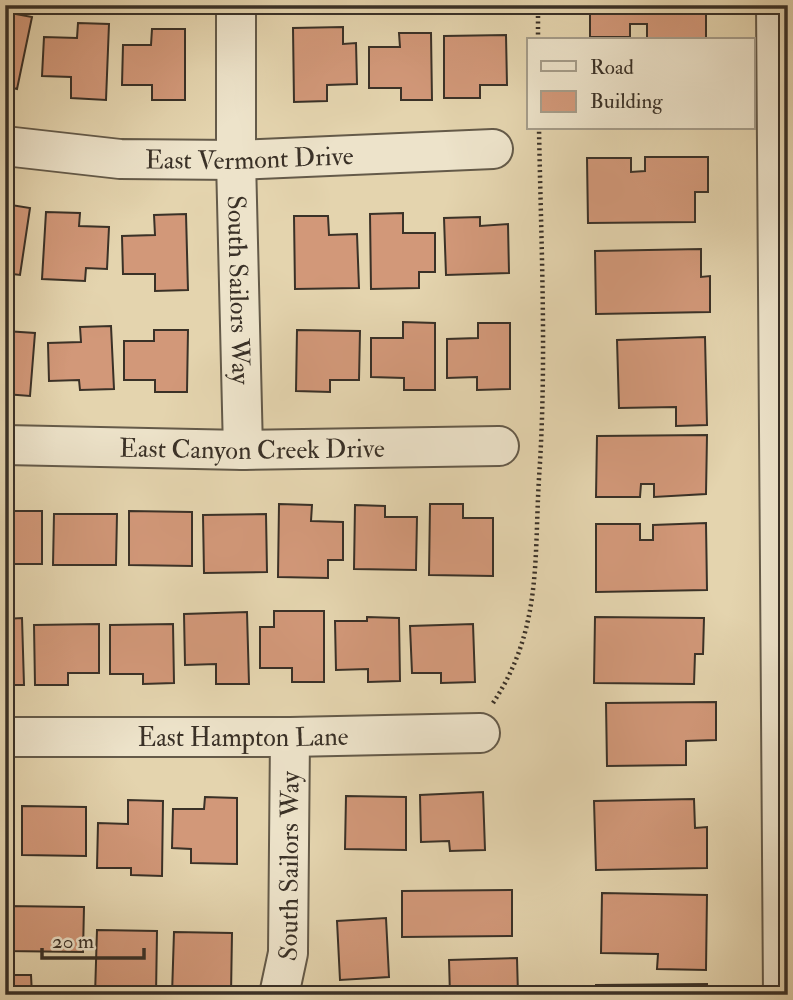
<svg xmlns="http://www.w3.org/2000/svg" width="793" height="1000" viewBox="0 0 793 1000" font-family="'IM FELL Double Pica',serif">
<rect width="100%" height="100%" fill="#e4d4ae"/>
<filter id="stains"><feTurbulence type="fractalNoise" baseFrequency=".00286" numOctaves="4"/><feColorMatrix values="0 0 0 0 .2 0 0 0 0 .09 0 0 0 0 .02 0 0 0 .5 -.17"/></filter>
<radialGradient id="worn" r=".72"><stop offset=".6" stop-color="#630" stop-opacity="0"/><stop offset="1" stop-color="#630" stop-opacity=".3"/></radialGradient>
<path fill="#d29879" stroke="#3a3127" stroke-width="2" d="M 590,5 L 706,5 L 706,40 L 647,40 L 647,24 L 630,24 L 630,37 L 590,37 Z
M 5,12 L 32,17 L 17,89 L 5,86 Z
M 78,23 L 109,24 L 106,100 L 71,98 L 71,77 L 42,76 L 44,37 L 77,38 Z
M 343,27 L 343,44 L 356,43 L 357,84 L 327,85 L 327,101 L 294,102 L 293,28 Z
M 152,29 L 185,29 L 185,100 L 152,100 L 152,85 L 122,85 L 123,45 L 151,45 Z
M 399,33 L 431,33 L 432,100 L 401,100 L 401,88 L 369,88 L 369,47 L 400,47 Z
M 506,35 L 507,85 L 480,85 L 480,98 L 444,98 L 444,36 Z
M 645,157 L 708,157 L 708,192 L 695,192 L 695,222 L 588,223 L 587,158 L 631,158 L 631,172 L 645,171 Z
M 5,204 L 30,208 L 20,275 L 5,273 Z
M 46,212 L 80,213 L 79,226 L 109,227 L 107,269 L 86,268 L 85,281 L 42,279 Z
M 403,213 L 403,233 L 435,233 L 435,272 L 419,272 L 419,288 L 371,289 L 370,214 Z
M 186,214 L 188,290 L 155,291 L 155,274 L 123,274 L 122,236 L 155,235 L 154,215 Z
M 294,216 L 328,216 L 329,235 L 357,234 L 359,288 L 295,289 Z
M 480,217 L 480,226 L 508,224 L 509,273 L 446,275 L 444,218 Z
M 701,249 L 701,277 L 710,276 L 710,312 L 596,314 L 595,251 Z
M 403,322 L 435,323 L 435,390 L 404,390 L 404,378 L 371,377 L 371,338 L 403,338 Z
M 478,323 L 510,323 L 510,389 L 477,390 L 477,377 L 447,378 L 447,339 L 478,338 Z
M 111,326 L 114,389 L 80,390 L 79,380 L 49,381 L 48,343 L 81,342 L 80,327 Z
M 154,330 L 188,330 L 187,392 L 155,392 L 155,380 L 124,380 L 124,341 L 154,341 Z
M 297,330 L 360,331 L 359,380 L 330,380 L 330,392 L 296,391 Z
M 5,331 L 35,333 L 30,396 L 5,394 Z
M 705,337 L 707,425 L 676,426 L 676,407 L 619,408 L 617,340 Z
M 707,435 L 706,494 L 654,497 L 654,484 L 641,484 L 640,497 L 596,497 L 597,436 Z
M 279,504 L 312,505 L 311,521 L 343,522 L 343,560 L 328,560 L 328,578 L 278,577 Z
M 430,504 L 463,504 L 463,518 L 493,518 L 493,576 L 429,575 Z
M 355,505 L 385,506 L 385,517 L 417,517 L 416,570 L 354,569 Z
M 5,511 L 42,511 L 42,564 L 5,564 Z
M 129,511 L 192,512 L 192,566 L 129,565 Z
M 54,514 L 117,514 L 116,565 L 53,565 Z
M 266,514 L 267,572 L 204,573 L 203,515 Z
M 706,523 L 707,590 L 596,592 L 596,524 L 640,524 L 640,540 L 653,540 L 653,525 Z
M 274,611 L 324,611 L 324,682 L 292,682 L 292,668 L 260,668 L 260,627 L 274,627 Z
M 247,612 L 249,684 L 216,684 L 216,664 L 185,665 L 184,614 Z
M 367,617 L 399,618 L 400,681 L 368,682 L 368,669 L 336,670 L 335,621 L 367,621 Z
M 595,617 L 704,618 L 703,654 L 695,654 L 694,684 L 594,683 Z
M 22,618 L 24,685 L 5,685 L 5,619 Z
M 99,624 L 99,673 L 68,673 L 68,685 L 35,685 L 34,625 Z
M 173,624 L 174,683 L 143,684 L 143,674 L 110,674 L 110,625 Z
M 473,624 L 475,682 L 441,683 L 441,673 L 412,673 L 410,626 Z
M 716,702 L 716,740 L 686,741 L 686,765 L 607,766 L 606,703 Z
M 483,792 L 485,850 L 450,851 L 449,841 L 421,842 L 420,795 Z
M 346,796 L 406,797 L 406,850 L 345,849 Z
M 205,797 L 237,798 L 237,864 L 191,863 L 191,849 L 172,848 L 173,809 L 204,809 Z
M 694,799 L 695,828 L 707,827 L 707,868 L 596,870 L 594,801 Z
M 128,800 L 163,801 L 162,876 L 131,875 L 131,868 L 97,868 L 98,823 L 128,824 Z
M 22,806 L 86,807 L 86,856 L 22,855 Z
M 5,810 L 11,810 L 11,859 L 5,859 Z
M 512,890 L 512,936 L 402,937 L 402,891 Z
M 602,893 L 707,895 L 706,970 L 657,969 L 658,954 L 601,953 Z
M 5,906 L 84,907 L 83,952 L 5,951 Z
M 386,918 L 389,977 L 340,980 L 337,921 Z
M 97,930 L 157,931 L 156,995 L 95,995 Z
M 174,932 L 232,933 L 231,995 L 172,995 Z
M 517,958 L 518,995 L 450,995 L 449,960 Z
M 5,975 L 31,975 L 32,995 L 5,995 Z
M 707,984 L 707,995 L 596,995 L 596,985 Z"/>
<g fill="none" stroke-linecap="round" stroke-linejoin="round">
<g stroke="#645a49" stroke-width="42">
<g id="minor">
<path id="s1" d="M 236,5 L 236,160 L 243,450"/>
<path d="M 776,5 L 783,995"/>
<path id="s2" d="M 5,146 L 120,159 L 236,160 L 493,149"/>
<path id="s3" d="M 5,445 L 243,450 L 499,446"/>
<path id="s4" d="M 5,737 L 290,737 L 480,733"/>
<path id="s5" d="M 279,995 L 288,953 L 290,737"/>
</g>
</g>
<path stroke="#3a3127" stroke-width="4.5" stroke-dasharray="2 3.5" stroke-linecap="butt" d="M 538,5 L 538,40
M 493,703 C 542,629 534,561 539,478 C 547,362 541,244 539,128"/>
<use href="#minor" stroke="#ede3ca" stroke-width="38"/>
</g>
<g text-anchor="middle" stroke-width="5" stroke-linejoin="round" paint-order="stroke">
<g font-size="26" fill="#3a3127" stroke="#ede3ca">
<text dy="9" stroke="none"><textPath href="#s2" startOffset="245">East Vermont Drive</textPath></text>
<text dy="9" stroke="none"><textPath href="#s1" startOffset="285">South Sailors Way</textPath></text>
<text dy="9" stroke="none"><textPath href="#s3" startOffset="247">East Canyon Creek Drive</textPath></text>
<text dy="9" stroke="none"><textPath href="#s4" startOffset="238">East Hampton Lane</textPath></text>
<text dy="9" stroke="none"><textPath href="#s5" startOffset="130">South Sailors Way</textPath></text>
</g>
</g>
<rect width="793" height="1000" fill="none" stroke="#e4d4ae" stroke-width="28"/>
<rect x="7" y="7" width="779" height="986" fill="none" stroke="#3a3127" stroke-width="3.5"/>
<rect x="14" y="14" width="765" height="972" fill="none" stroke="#3a3127" stroke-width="2"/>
<rect x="527" y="38" width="228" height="91" fill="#ede3ca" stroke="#a59c89" stroke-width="2"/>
<rect x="541" y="61" width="35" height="10" fill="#ede3ca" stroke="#a59c89" stroke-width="2"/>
<text x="590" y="74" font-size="21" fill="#3a3127">Road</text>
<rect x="541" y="91" width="35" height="21" fill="#d29879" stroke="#a59c89" stroke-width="2"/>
<text x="590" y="108" font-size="21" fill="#3a3127">Building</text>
<path d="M42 948v10h102v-10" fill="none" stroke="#3a3127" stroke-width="3.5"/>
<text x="52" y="948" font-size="21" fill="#3a3127" stroke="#ede3ca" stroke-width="5" paint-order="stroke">20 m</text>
<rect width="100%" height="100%" filter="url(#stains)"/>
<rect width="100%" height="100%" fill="url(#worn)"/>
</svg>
